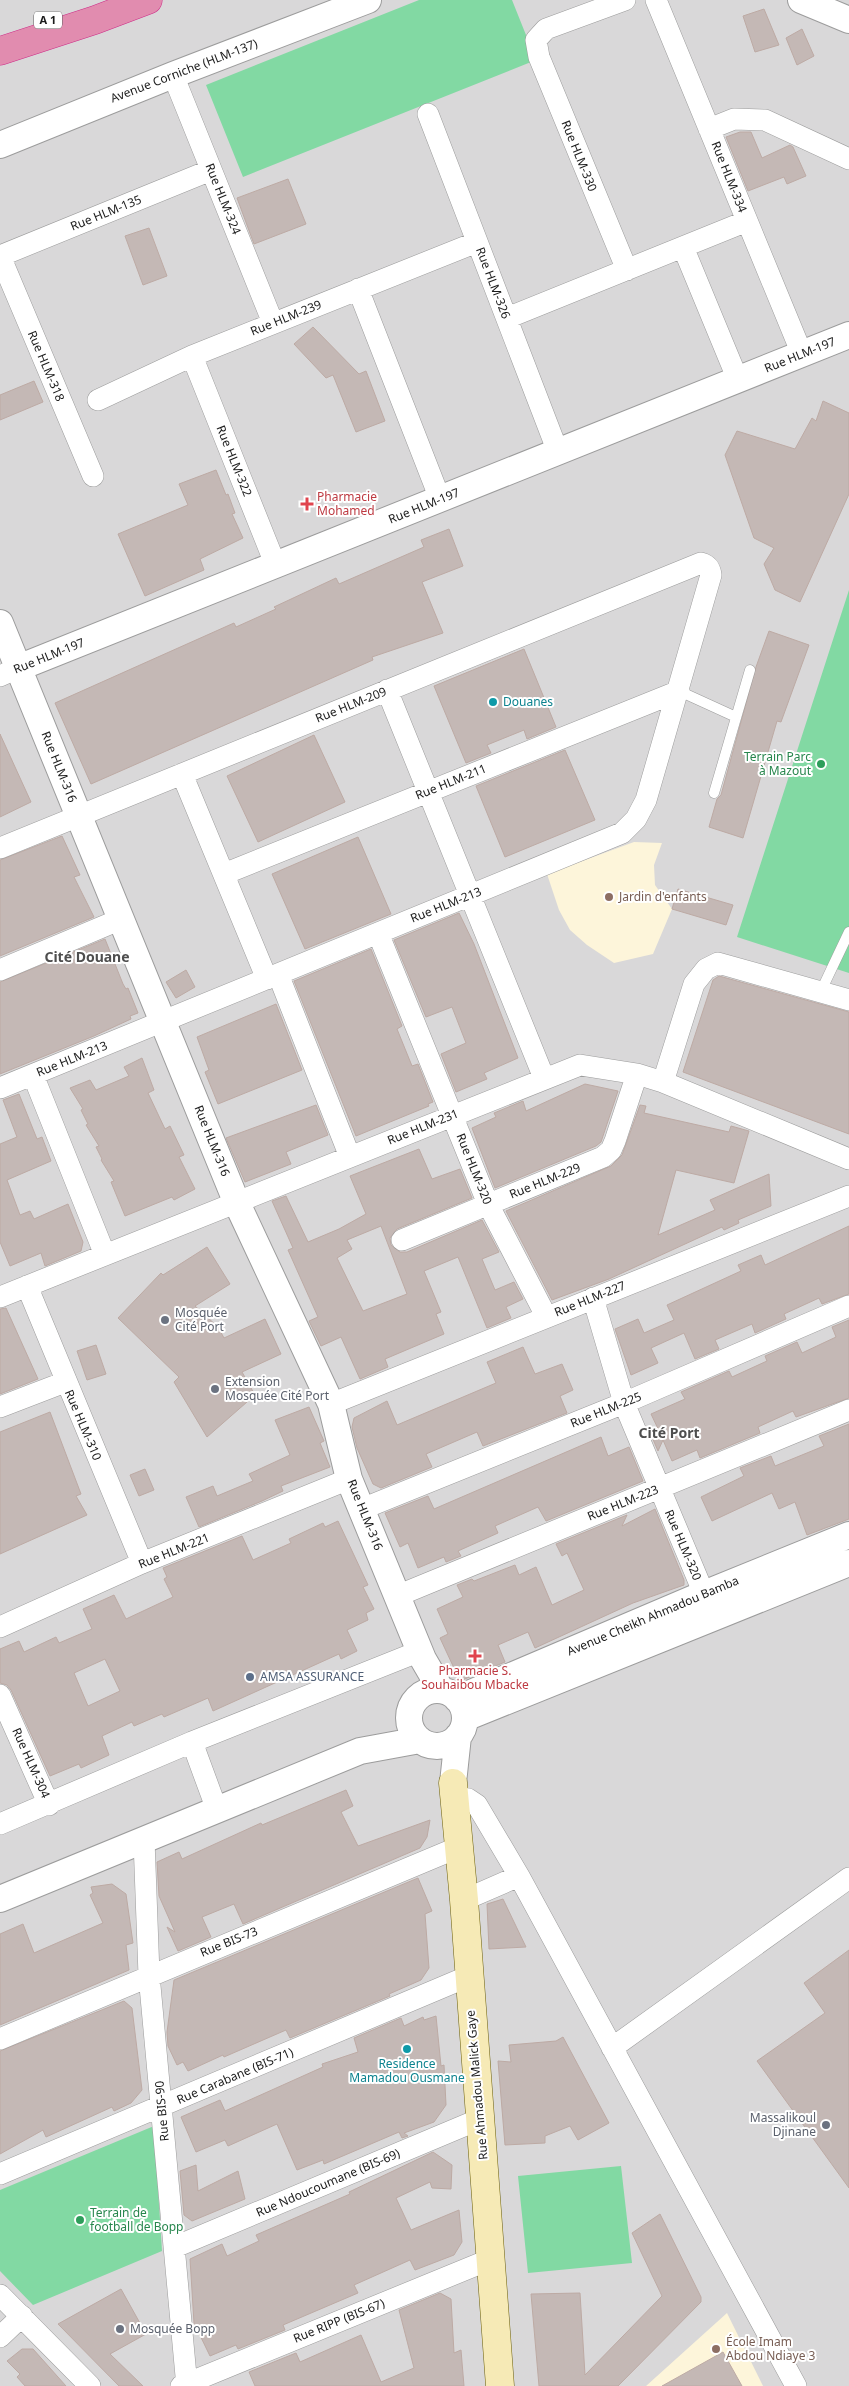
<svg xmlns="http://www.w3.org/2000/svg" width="849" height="2386" viewBox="0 0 849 2386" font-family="'Noto Sans',sans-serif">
<rect width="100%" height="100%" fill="#ece6e1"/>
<path fill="#d9d8d9" d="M 0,0 L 849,0 L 849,2386 L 0,2386 Z"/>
<path fill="#fdf5da" d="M 634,842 L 662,843 L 654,865 L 655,885 L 672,909 L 653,954 L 614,963 L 587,945 L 570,930 L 559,910 L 547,874 Z
M 727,2313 L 763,2386 L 646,2386 Z"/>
<path fill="#82d9a3" d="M 419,0 L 512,0 L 536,60 L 243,177 L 206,85 Z
M 849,590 L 849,973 L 737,937 Z
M 154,2126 L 162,2251 L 33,2305 L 0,2271 L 0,2190 Z
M 621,2166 L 632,2263 L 528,2273 L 518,2176 Z"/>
<path fill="#c4b8b5" stroke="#bdaaa4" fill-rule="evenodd" d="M 764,9 L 779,45 L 755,52 L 743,16 Z
M 802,29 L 814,56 L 797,65 L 786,38 Z
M 740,132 L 751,132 L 762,158 L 790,145 L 793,147 L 806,176 L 787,184 L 784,177 L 748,191 L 726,137 Z
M 288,179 L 306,224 L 254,244 L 237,198 Z
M 149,228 L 167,276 L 143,285 L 125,236 Z
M 313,327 L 359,374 L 366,371 L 385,421 L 356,432 L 333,375 L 326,378 L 294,344 Z
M 34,381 L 43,402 L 0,420 L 0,395 Z
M 823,401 L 849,413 L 849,494 L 800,602 L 775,590 L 764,564 L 774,548 L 754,538 L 725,455 L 737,431 L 795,449 L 812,418 L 816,421 Z
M 216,470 L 226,495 L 228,494 L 235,513 L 232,514 L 243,538 L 200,559 L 204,570 L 145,596 L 118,534 L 188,505 L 179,484 Z
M 449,529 L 463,566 L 422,582 L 443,633 L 372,657 L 373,660 L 91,784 L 55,703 L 234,623 L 236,627 L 276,609 L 274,607 L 336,578 L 339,584 L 424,547 L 421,540 Z
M 769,631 L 809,645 L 781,722 L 777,721 L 743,838 L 709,827 L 717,799 L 721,795 L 756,667 Z
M 524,649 L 556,727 L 527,739 L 524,730 L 487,745 L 491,753 L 466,763 L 434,686 Z
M 0,734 L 31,802 L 0,817 Z
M 314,735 L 345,802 L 258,842 L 227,776 Z
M 565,750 L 595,820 L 505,857 L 476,786 Z
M 62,836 L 80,875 L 74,877 L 94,917 L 0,956 L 0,860 Z
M 358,837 L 391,914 L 305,949 L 272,874 Z
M 678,889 L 733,905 L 726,925 L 672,909 Z
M 459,913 L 474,944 L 518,1058 L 484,1073 L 487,1079 L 456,1092 L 441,1054 L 466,1043 L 452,1007 L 426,1017 L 394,940 Z
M 105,939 L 123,984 L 126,989 L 128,988 L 138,1013 L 130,1016 L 131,1019 L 94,1036 L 0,1074 L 0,982 Z
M 371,949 L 402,1026 L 397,1029 L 412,1066 L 418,1064 L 433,1102 L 428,1104 L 429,1106 L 356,1136 L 294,981 Z
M 186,970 L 195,987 L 176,998 L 166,982 Z
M 719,976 L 849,1012 L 849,1134 L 683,1072 L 713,980 Z
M 276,1004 L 302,1070 L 218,1104 L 205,1072 L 209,1070 L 197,1037 Z
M 142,1058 L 154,1090 L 148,1093 L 165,1129 L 170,1126 L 184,1155 L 179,1157 L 195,1189 L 174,1200 L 172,1197 L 125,1216 L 111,1182 L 114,1181 L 101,1160 L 102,1159 L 96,1147 L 99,1146 L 86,1125 L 88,1124 L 81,1110 L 83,1109 L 70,1088 L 90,1080 L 96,1090 L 129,1076 L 124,1067 Z
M 585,1084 L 618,1091 L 601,1142 L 596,1146 L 495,1188 L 472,1128 L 496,1117 L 494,1113 L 523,1101 L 526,1111 Z
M 19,1094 L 37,1139 L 42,1137 L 51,1161 L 7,1180 L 20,1215 L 30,1211 L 34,1219 L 68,1204 L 83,1242 L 81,1251 L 45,1266 L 41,1253 L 10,1266 L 0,1242 L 0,1144 L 17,1137 L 3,1100 Z
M 316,1105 L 328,1135 L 286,1152 L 291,1164 L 245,1182 L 226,1138 Z
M 640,1105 L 646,1106 L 644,1113 L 729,1132 L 731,1126 L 749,1131 L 734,1183 L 676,1170 L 658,1235 L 715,1210 L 710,1200 L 769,1174 L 771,1206 L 738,1220 L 739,1223 L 724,1230 L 722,1227 L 609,1279 L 552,1300 L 506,1211 L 611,1166 L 622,1155 Z
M 419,1149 L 432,1179 L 460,1169 L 472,1198 L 397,1229 L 390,1238 L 391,1245 L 400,1252 L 407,1252 L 482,1220 L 499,1252 L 482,1259 L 495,1290 L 514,1282 L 523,1299 L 506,1307 L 511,1318 L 487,1328 L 458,1257 L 424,1271 L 441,1312 L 436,1314 L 444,1334 L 385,1359 L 388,1367 L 360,1379 L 341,1337 L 321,1346 L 309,1321 L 318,1317 L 288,1250 L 293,1248 L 272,1201 L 286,1196 L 308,1242 L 339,1229 L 366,1214 L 350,1176 ZM 381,1226 L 407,1294 L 363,1311 L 337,1258 L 352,1249 L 347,1240 Z
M 849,1226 L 849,1294 L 822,1304 L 819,1298 L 784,1314 L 786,1319 L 755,1333 L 752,1324 L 715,1340 L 719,1349 L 695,1359 L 684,1333 L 651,1348 L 658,1363 L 631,1375 L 615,1329 L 638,1319 L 644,1333 L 674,1320 L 667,1305 L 741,1271 L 738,1265 L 761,1255 L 765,1265 Z
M 207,1247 L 230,1284 L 195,1306 L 218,1327 L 224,1338 L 265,1319 L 281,1354 L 242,1372 L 255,1395 L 207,1437 L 174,1382 L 179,1377 L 118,1318 L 161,1273 L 163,1275 Z
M 6,1308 L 38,1379 L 0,1394 L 0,1309 Z
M 849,1320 L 849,1398 L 796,1417 L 793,1411 L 758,1427 L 760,1433 L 700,1458 L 697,1450 L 672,1461 L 663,1440 L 658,1451 L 652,1437 L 660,1433 L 651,1414 L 685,1399 L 681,1392 L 729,1371 L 732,1377 L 767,1361 L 765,1356 L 797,1342 L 802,1353 L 836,1337 L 832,1327 Z
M 96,1345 L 106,1374 L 87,1380 L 77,1351 Z
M 523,1347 L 535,1374 L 562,1364 L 573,1390 L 560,1396 L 567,1413 L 483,1446 L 477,1432 L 426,1454 L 432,1467 L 381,1488 L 373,1484 L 357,1448 L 352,1427 L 354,1418 L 387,1401 L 397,1425 L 496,1383 L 487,1362 Z
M 309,1407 L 324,1441 L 320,1443 L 330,1467 L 281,1486 L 283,1491 L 262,1501 L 199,1527 L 186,1497 L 213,1486 L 217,1496 L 253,1481 L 249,1474 L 290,1455 L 275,1420 Z
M 50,1412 L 81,1494 L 76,1496 L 87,1515 L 0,1554 L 0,1432 Z
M 849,1424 L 849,1519 L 807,1535 L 795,1502 L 779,1509 L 772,1493 L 712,1521 L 701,1497 L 744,1476 L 740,1468 L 771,1456 L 775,1466 L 824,1446 L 819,1436 Z
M 601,1437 L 608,1456 L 629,1447 L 643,1481 L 546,1521 L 538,1507 L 495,1526 L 498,1533 L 458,1551 L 461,1556 L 446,1562 L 444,1557 L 418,1568 L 408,1543 L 400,1547 L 385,1513 L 428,1496 L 434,1509 Z
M 145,1469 L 154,1490 L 139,1496 L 130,1475 Z
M 655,1509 L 684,1580 L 684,1585 L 633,1603 L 535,1648 L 528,1632 L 498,1645 L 505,1662 L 460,1681 L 440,1638 L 448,1634 L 437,1609 L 463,1597 L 457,1585 L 472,1579 L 474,1581 L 515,1565 L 519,1575 L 536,1567 L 552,1605 L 584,1590 L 567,1553 L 562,1556 L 556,1544 L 627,1515 L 622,1526 Z
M 338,1521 L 368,1585 L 363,1587 L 374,1609 L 366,1613 L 368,1620 L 347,1630 L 357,1651 L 341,1659 L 339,1654 L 213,1711 L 208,1698 L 164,1717 L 162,1714 L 134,1726 L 132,1722 L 102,1736 L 109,1755 L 81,1768 L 79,1764 L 50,1776 L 11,1690 L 7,1685 L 0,1683 L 0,1649 L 19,1641 L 24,1652 L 56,1637 L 59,1643 L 92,1629 L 83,1609 L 114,1595 L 126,1619 L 173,1597 L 164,1579 L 167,1577 L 163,1568 L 242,1536 L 253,1560 L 291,1543 L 289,1539 L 323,1523 L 325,1527 ZM 105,1659 L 120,1691 L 88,1706 L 74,1673 Z
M 346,1790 L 353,1806 L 341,1812 L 358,1846 L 430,1820 L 427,1837 L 420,1848 L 243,1924 L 234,1904 L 202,1917 L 211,1937 L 178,1951 L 167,1927 L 175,1932 L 159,1896 L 157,1862 L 179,1852 L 182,1859 L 261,1823 L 262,1825 Z
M 418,1878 L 432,1911 L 425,1914 L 429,1968 L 421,1980 L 389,1994 L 390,1996 L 290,2038 L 286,2030 L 224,2057 L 223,2055 L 188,2071 L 183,2062 L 177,2065 L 168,2046 L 167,2032 L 174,1980 Z
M 112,1884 L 126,1894 L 133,1943 L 126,1945 L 129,1970 L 0,2025 L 0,1934 L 23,1924 L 34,1953 L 103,1923 L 90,1895 L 93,1893 L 91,1887 Z
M 503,1899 L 526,1947 L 489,1949 L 487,1904 Z
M 849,1950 L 849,2188 L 757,2061 L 825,2013 L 804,1983 Z
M 124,2001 L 132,2008 L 142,2090 L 131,2103 L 114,2111 L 112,2107 L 46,2137 L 43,2130 L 0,2154 L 0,2051 Z
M 436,2016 L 441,2066 L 444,2065 L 446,2105 L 434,2122 L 404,2133 L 408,2136 L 402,2138 L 399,2132 L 324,2164 L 323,2160 L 297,2170 L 277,2124 L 228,2146 L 225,2140 L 196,2152 L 181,2117 L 220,2100 L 225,2111 L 323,2067 L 322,2064 L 358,2052 L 354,2038 L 401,2018 L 404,2026 L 423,2017 L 424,2020 Z
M 563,2037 L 609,2123 L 578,2140 L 570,2126 L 545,2136 L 545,2143 L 505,2145 L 498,2061 L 511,2062 L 509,2045 L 556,2041 Z
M 433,2152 L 452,2165 L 451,2189 L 432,2188 L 430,2182 L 396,2198 L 411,2230 L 459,2210 L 462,2242 L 454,2255 L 415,2270 L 410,2260 L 354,2285 L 358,2293 L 283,2325 L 285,2330 L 238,2349 L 236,2345 L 210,2356 L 194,2323 L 190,2259 L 222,2244 L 227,2256 L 259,2241 L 256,2235 L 350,2194 L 349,2192 Z
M 196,2165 L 198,2191 L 238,2171 L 245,2199 L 192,2221 L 184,2215 L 180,2171 Z
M 660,2214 L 701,2297 L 701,2302 L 618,2386 L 539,2386 L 531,2294 L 580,2293 L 585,2375 L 662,2296 L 632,2233 Z
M 121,2289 L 146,2334 L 110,2354 L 143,2386 L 119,2386 L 58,2324 Z
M 440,2293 L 451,2299 L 454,2353 L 461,2350 L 464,2386 L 255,2386 L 249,2372 L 296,2353 L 300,2362 L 361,2335 L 381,2382 L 414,2368 L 399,2310 Z
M 22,2349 L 33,2349 L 66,2386 L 25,2386 L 17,2377 L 20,2374 L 7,2361 Z
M 723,2352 L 742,2386 L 662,2386 Z"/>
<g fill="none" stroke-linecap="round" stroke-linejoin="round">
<g stroke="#9c9c9c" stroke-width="11">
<path id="service" d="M 679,691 L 736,717
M 714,793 L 750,670
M 821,991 L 849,932"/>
</g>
<g stroke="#9c9c9c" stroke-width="22">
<path id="minor" d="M 625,0 L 546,29 L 536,40 L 539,57 L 627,270
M 656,0 L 802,354
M 173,75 L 273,323
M 428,114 L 558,452
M 709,129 L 734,119 L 765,120 L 849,159
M 683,247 L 738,380
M 0,256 L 93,476
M 0,256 L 211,170
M 358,289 L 440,499
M 507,318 L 747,221
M 192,356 L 276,566
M 98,400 L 192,356 L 477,242
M 0,676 L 18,668
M 387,690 L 544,1078
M 182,774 L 267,979
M 0,848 L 701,563 C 708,565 710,568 711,575 L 646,800 L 636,819 L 622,833 L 0,1088
M 224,874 L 679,691
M 378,933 L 488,1204 L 546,1316
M 0,970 L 121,919
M 278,974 L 350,1157
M 33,1075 L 105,1255
M 663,1082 L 694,984 L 706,969 L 718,963 L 849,1000
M 402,1240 L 603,1157 L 611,1150 L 615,1141 L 637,1074
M 27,1286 L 142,1563
M 0,1297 L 580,1065 L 637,1074 L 663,1082 L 849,1159
M 593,1298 L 624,1403 L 704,1594
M 331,1404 L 849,1196
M 0,1407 L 65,1382
M 362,1509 L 624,1403 L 849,1306
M 397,1596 L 849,1410
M 0,1627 L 142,1563 L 349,1479
M 0,1695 L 49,1805
M 192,1742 L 217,1810
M 455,1797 L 468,1799 L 477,1805 L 519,1876 L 796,2386
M 0,1824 L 192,1742 L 420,1651
M 144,1840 L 149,1975 L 186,2376 L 188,2386
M 464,1900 L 519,1876
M 0,2039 L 459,1847
M 612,2048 L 849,1878
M 0,2174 L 469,1976
M 175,2247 L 480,2119
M 0,2295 L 90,2386
M 0,2337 L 22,2316
M 181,2386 L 491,2259"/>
</g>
<g stroke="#9c9c9c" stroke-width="28">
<path id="tertiary" d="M 801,0 L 849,20
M 0,145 L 173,75 L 368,0
M 0,623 L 236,1201 L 331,1404 L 349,1479 L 423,1659 L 441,1690
M 18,668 L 849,335
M409 1718a28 28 0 1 1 56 0a28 28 0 1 1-56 0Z
M 457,1699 L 704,1594 L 849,1535
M 465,1718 L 849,1563
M 453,1783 L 458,1736
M 0,1899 L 360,1751 L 420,1740"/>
</g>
<g stroke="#6b5f0a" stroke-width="29">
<path id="secondary" d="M 453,1783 L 464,1900 L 500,2386"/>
</g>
<g stroke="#cd2c88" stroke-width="29">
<path id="motorway" d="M 0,51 L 95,20 L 148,0"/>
</g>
<use href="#service" stroke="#fff" stroke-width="10"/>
<use href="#minor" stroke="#fff" stroke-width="21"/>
<use href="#tertiary" stroke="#fff" stroke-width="26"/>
<use href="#secondary" stroke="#f6eab6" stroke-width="28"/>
<use href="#motorway" stroke="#e18caf" stroke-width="28"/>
</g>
<g fill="#e0444e" stroke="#fff" stroke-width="2">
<path d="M304.5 496.5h5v5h5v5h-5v5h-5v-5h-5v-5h5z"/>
<path d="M472.5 1648.5h5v5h5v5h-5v5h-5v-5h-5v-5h5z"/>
</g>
<g fill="#0f9aa8" stroke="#fff" stroke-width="2">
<circle cx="493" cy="702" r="5"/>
<circle cx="407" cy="2049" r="5"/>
</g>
<g fill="#2e9e5b" stroke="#fff" stroke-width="2">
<circle cx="821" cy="764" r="5"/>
<circle cx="80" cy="2220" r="5"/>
</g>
<g fill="#8d6e63" stroke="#fff" stroke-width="2">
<circle cx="609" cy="897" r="5"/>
<circle cx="716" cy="2349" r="5"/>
</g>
<g fill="#6b7280" stroke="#fff" stroke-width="2">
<circle cx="165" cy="1320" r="5"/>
<circle cx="215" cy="1389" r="5"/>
<circle cx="826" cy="2125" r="5"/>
<circle cx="120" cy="2329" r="5"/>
</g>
<circle fill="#5c6f8a" stroke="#fff" stroke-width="2" cx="250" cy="1677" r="5"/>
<g text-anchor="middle" stroke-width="4" stroke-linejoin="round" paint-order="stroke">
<rect fill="#fff" stroke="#5f5f5f" stroke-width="1" x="34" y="11.5" width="28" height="17" rx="4"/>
<g font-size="11" font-weight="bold" fill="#1b1b1b">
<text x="48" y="24">A 1</text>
</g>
<g font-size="12" fill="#1b1b1b" stroke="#fff">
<text transform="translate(184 71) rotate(-21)" y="4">Avenue Corniche (HLM-137)</text>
<text transform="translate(579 156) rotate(68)" y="4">Rue HLM-330</text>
<text transform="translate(729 177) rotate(68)" y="4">Rue HLM-334</text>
<text transform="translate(223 199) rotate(68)" y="4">Rue HLM-324</text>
<text transform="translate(106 213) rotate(-22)" y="4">Rue HLM-135</text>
<text transform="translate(493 283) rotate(69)" y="4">Rue HLM-326</text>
<text transform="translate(286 318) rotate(-22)" y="4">Rue HLM-239</text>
<text transform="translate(800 355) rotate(-22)" y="4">Rue HLM-197</text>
<text transform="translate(46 366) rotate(67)" y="4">Rue HLM-318</text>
<text transform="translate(234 461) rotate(68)" y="4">Rue HLM-322</text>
<text transform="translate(424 506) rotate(-22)" y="4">Rue HLM-197</text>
<text transform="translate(49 656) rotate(-22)" y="4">Rue HLM-197</text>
<text transform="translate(351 705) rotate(-22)" y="4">Rue HLM-209</text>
<text transform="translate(59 767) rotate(68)" y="4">Rue HLM-316</text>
<text transform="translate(451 782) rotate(-22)" y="4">Rue HLM-211</text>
<text transform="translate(446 905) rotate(-22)" y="4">Rue HLM-213</text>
<text transform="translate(72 1059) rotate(-22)" y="4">Rue HLM-213</text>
<text transform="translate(423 1127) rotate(-22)" y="4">Rue HLM-231</text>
<text transform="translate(212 1141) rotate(68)" y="4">Rue HLM-316</text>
<text transform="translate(474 1169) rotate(68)" y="4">Rue HLM-320</text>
<text transform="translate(545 1181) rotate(-22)" y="4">Rue HLM-229</text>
<text transform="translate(590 1299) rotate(-22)" y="4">Rue HLM-227</text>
<text transform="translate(606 1410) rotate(-22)" y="4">Rue HLM-225</text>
<text transform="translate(83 1425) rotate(67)" y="4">Rue HLM-310</text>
<text transform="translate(623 1503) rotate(-22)" y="4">Rue HLM-223</text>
<text transform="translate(365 1515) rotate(68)" y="4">Rue HLM-316</text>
<text transform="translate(683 1545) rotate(67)" y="4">Rue HLM-320</text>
<text transform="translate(174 1551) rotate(-22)" y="4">Rue HLM-221</text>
<text transform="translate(653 1616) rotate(-23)" y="4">Avenue Cheikh Ahmadou Bamba</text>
<text transform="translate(31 1763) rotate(66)" y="4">Rue HLM-304</text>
<text transform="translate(229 1942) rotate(-22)" y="4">Rue BIS-73</text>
<text transform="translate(235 2076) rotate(-23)" y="4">Rue Carabane (BIS-71)</text>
<text transform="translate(477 2085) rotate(-95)" y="4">Rue Ahmadou Malick Gaye</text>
<text transform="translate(162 2111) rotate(-95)" y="4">Rue BIS-90</text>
<text transform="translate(328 2183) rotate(-23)" y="4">Rue Ndoucoumane (BIS-69)</text>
<text transform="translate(339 2321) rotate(-22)" y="4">Rue RIPP (BIS-67)</text>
</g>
<g font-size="12" fill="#be3a42" stroke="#fff" text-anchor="start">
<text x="317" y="501">Pharmacie<tspan x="317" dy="14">Mohamed</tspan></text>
<text x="475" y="1675" text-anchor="middle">Pharmacie S.<tspan x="475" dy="14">Souhaibou Mbacke</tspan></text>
</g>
<g font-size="12" fill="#0d838f" stroke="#fff" text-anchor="start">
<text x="503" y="706">Douanes</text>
<text x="407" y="2068" text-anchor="middle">Residence<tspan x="407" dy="14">Mamadou Ousmane</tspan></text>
</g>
<g font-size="12" fill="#27864d" stroke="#fff" text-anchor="end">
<text x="811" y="761">Terrain Parc<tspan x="811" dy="14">à Mazout</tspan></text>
<text x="90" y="2217" text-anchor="start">Terrain de<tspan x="90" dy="14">football de Bopp</tspan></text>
</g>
<g font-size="12" fill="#785e54" stroke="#fff" text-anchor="start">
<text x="619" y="901">Jardin d'enfants</text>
<text x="726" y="2346">École Imam<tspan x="726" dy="14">Abdou Ndiaye 3</tspan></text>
</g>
<g font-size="12" fill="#5b616d" stroke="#fff" text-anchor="start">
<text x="175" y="1317">Mosquée<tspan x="175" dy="14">Cité Port</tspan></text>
<text x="225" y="1386">Extension<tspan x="225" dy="14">Mosquée Cité Port</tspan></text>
<text x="816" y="2122" text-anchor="end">Massalikoul<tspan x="816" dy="14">Djinane</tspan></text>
<text x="130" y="2333">Mosquée Bopp</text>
</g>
<g font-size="12" fill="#4e5e75" stroke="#fff" text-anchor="start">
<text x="260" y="1681">AMSA ASSURANCE</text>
</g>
<g font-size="14" font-weight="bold" fill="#4e4e4e" stroke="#fff">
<text x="87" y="962">Cité Douane</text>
<text x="669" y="1438">Cité Port</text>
</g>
</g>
</svg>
